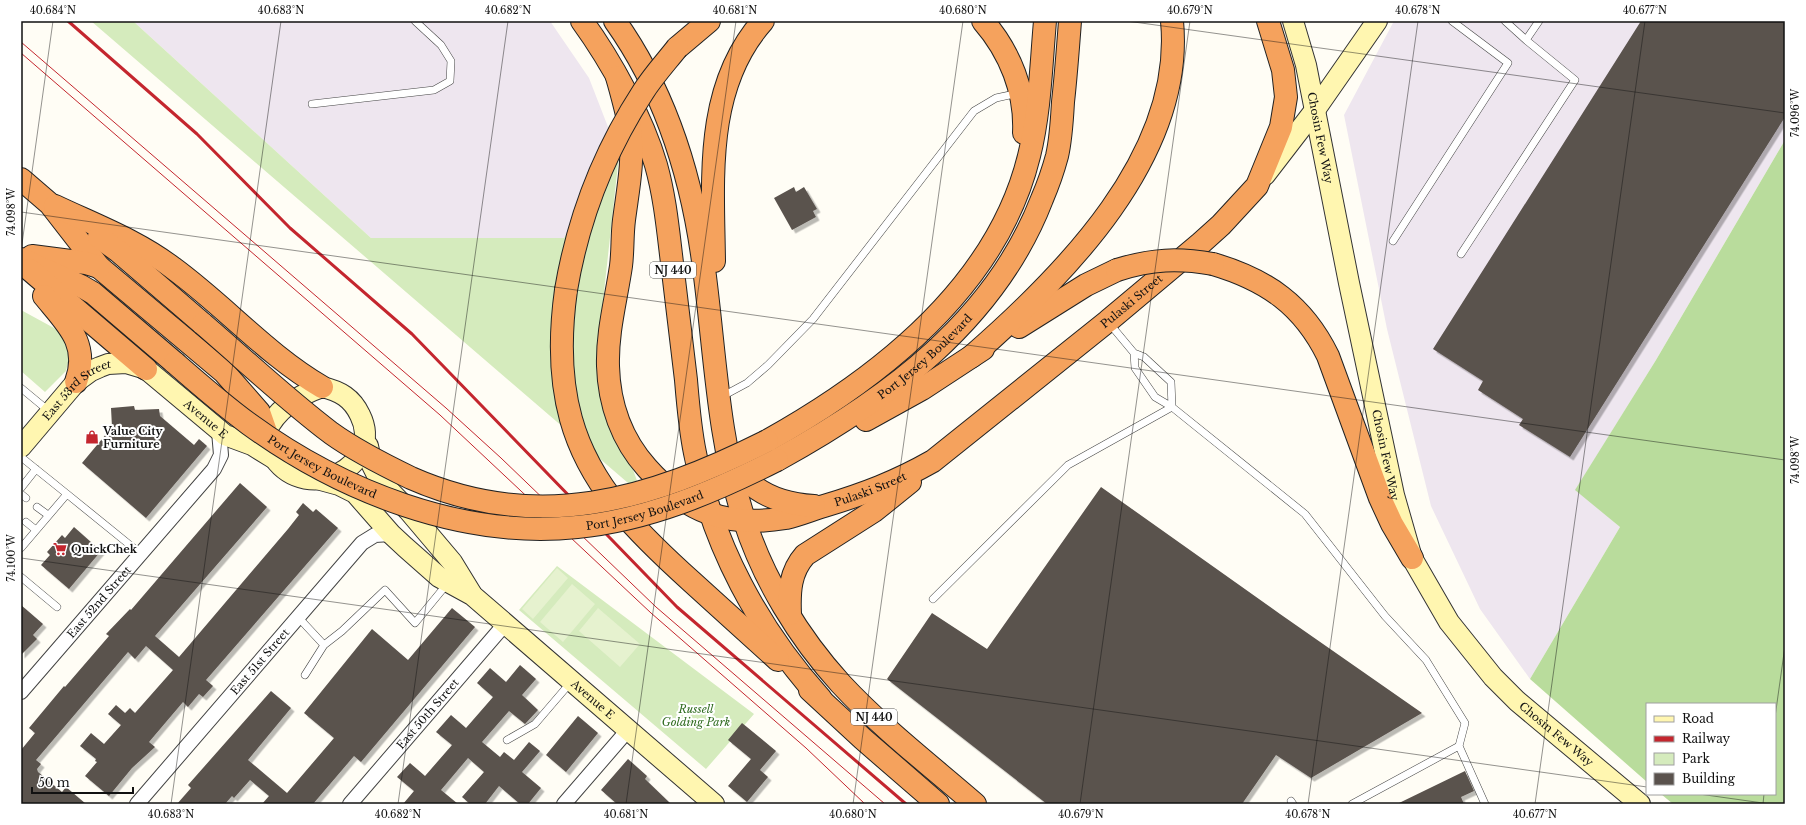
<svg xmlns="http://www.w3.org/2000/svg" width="1806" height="825" viewBox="0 0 1806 825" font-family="'Libre Baskerville',serif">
<defs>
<filter id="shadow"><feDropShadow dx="3.5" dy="3.5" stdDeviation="0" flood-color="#0004"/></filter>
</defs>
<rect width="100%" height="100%" fill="#fffdf5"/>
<path fill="#eee6ef" d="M 133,21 L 550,21 L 589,78 L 615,145 L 564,238 L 371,238 Z
M 1394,21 L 1785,21 L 1785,140 L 1656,360 L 1576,489 L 1620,527 L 1530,679 L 1480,609 L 1431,506 L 1387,329 L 1344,115 Z"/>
<path fill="#d5ebbd" d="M 91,21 L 133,21 L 371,238 L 564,238 L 615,145 L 619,155 L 596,365 L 642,495 Z
M 21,310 L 54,328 L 66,338 L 70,354 L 66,371 L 45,392 L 21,371 Z
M 557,566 L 754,714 L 706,769 L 519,610 Z"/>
<path fill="#b9dc9c" d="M 1785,140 L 1785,804 L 1673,804 L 1661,794 L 1775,794 L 1775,704 L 1647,704 L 1647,782 L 1530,679 L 1620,527 L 1575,490 L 1656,360 Z"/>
<path fill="#e6f2cf" d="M 557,568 L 568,578 L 533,619 L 522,609 Z
M 572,584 L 595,604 L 563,642 L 540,622 Z
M 598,608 L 640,644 L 620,667 L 579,631 Z"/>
<path fill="#5a524d" filter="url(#shadow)" d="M 1641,21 L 1785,21 L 1785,117 L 1570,457 L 1519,425 L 1523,419 L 1478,390 L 1483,381 L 1433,349 Z
M 794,187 L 796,192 L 804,187 L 817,209 L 813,211 L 816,217 L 792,230 L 774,198 Z
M 134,406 L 135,410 L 159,409 L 160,416 L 194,445 L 199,439 L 207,446 L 146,518 L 82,463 L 112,427 L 111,408 Z
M 240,483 L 267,507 L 155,636 L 179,657 L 288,529 L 299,515 L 296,512 L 303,503 L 313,512 L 316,509 L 338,528 L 206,680 L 213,686 L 203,697 L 199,694 L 188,707 L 183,702 L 149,742 L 155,747 L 132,768 L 109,796 L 85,776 L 97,762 L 95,761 L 96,759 L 80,746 L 91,733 L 104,744 L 121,725 L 108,714 L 116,705 L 125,713 L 130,708 L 135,713 L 173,670 L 146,646 L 135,659 L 128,652 L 36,760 L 41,764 L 37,769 L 38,772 L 62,792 L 66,787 L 86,804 L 21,804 L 21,750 L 35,733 L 29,728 L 64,686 L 65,687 L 109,636 L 106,634 L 130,609 L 131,610 Z
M 1101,487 L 1280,614 L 1422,713 L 1311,778 L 1276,755 L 1242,804 L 1047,804 L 887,679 L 932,613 L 987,649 Z
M 74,527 L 101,551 L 69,589 L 41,565 L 50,555 L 47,552 L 62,535 L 65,538 Z
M 21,605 L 43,624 L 33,635 L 37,639 L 21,655 Z
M 452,608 L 475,627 L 361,762 L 354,756 L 313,804 L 262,804 L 269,796 L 250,780 L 234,798 L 232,796 L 225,804 L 177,804 L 191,788 L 188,785 L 271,691 L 291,708 L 248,760 L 287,793 L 334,738 L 304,713 L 372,629 L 408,660 Z
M 520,665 L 536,679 L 522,695 L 538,710 L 525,724 L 509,711 L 482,742 L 500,757 L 504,752 L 514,760 L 529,742 L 540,751 L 522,772 L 541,788 L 528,804 L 520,804 L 499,786 L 485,804 L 470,804 L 462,797 L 484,772 L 468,758 L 441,790 L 458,804 L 403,804 L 414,791 L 397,777 L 410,763 L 425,776 L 452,745 L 436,732 L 451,715 L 466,728 L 493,697 L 477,683 L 490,668 L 506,682 Z
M 578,716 L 598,733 L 566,772 L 546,755 Z
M 742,723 L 776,751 L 760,770 L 768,777 L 747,802 L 728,786 L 751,759 L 728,740 Z
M 628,759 L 647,776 L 645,779 L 671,804 L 617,804 L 601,790 Z
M 1465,771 L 1474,791 L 1461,797 L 1464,804 L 1397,804 Z"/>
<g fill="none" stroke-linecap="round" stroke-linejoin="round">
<g stroke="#444" stroke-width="8">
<path id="lane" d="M 1505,21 L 1526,40 L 1539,21
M 312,104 L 434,90 L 450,81 L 451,61 L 441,45 L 415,21
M 1393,241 L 1508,63 L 1452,21
M 1461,254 L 1575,80 L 1526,40
M 1109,323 L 1134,353 L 1144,357 L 1171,382 L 1172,407
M 1134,353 L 1135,368 L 1155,397 L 1172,407 L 1305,514 L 1385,616 L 1426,660 L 1465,723 L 1459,746 L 1352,804
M 21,388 L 50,412
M 721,397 L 747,383 L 768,365 L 813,319 L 974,111 L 996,98 L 1019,93
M 21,457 L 67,494 L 21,548
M 21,488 L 36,469
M 21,494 L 26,498
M 67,494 L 141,554
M 37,507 L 48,515
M 26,522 L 36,530
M 21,577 L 57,607
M 933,599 L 1068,465 L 1172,407
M 298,617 L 324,645
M 305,675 L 324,645 L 342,631 L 385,590 L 415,623 L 447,584
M 507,740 L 535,724 L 571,682
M 1459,746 L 1485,804
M 1291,801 L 1293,804"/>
</g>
<g stroke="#444" stroke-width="16">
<g id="street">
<path id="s1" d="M 21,692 L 214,469 L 221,455 L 219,431"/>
<path id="s2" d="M 137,804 L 362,543 L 375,535 L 391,534"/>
<path id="s3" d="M 350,804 L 505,624"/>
<path d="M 564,804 L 628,730"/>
</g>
</g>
<g stroke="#333" stroke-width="22">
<g id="secondary">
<path id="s4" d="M 1293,21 L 1306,65 L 1349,283 L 1394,495 L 1412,558 L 1449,622 L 1493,677 L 1517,701 L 1640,804"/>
<path d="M 1265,175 L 1315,110 L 1377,21"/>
<path d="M 322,387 C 340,391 352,398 360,415 C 385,465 308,506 274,458 C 269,451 268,441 266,432 C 277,408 299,395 322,387 Z"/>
<path d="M 368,446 L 372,465 L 380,481 L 408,510 L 452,562 L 471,593"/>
<path id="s5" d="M 21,447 L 76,382 L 91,371 L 100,367 L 108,364 L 126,363 L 146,369 L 225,435 L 252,445 L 273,458"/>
<path id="s6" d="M 317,479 L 339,485 L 355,493 L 391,534 L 405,547 L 439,577 L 472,595 L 714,804"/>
</g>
</g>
<g stroke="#222" stroke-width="24">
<g id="highway">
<path d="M 582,21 C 611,61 642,117 656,165 C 665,197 668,230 672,263 C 677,302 681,341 686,380 C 688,404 690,429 695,453 C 712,545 759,630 821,699"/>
<path d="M 615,21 C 664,90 690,171 702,254 C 715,343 716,433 744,519 C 763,579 799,638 841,684 C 882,728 930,765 975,804"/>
<path d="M 983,21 C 1010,52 1026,92 1024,133"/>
<path d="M 677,48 L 709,21"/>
<path id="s7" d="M 617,77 C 622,95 627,112 630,130 C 634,161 628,189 624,220 C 622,235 623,251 621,266 C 616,300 607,332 608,366 C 609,404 622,440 647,468 C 686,512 727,528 786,518 C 799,515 811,510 824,506 C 864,494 896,482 933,461 L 1108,321 L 1201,243 L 1221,225 L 1257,186 L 1281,127 L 1286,97 L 1283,70 L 1268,21"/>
<path d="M 21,179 L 50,204 L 99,267 L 224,372 L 259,412 L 266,432"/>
<path d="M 55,206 C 95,225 138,241 173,268 C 225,306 267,355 322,387"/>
<path d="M 99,237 L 118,251 L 203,324"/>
<path d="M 32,256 L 86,263 L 99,267"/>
<path d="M 21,259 L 81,286 L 93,293 L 175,363"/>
<path d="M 714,261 C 713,179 704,87 763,21"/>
<path d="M 1213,264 C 1267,280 1303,305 1328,356 L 1380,498 L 1392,524 L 1412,558"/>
<path d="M 30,270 L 146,369"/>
<path d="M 566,290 C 560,333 559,376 571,419 C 590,488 641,536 692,582 C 721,608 749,634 778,660"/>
<path d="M 44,296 C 67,324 90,344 76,382"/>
<path d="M 1019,327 L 1086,285 L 1117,270"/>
<path d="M 971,357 C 1064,276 1185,155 1172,21"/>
<path d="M 866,420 L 922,389 L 983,349"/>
<path d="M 767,441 C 880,378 997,287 1029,156 C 1040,112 1041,66 1045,21"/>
<path id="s8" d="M 777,460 C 888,399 995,321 1042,199 C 1048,185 1053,171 1057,156 C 1061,139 1062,120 1063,102 C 1066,75 1068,48 1070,21"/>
<path d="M 733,462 C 750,493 781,504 814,506"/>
<path d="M 790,614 C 789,591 790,572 805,555 L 874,511 L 910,482"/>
<path d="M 810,690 L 863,739 L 938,804"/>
</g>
</g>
<use href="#lane" stroke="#fff" stroke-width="7"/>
<use href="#street" stroke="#fff" stroke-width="14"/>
<use href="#secondary" stroke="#fff6b0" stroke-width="20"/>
<use href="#highway" stroke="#f5a25d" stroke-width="22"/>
<path stroke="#c4262e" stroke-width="1" d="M 21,42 L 446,408 L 501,458 L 656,607 L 885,804
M 21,53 L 440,415 L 651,613 L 806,748 L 865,804"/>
<path stroke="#c4262e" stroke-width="3" d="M 68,21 L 197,134 L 290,228 L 412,334 L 677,607 L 906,804"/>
<g stroke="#222" stroke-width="24" stroke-linecap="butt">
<g id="highway-bridge">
<path d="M 1117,270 C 1152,259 1178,258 1213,264"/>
<path d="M 566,290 C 578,219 604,152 643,92 C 653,76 666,62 677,48"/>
<path d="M 203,324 C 245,360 286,399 331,433 C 356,451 384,465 411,478 C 538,534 649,500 767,441"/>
<path id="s9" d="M 175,363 C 199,384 223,405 249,424 C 341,491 462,539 577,527 C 648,520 714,492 777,460"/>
</g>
</g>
<use href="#highway-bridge" stroke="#f5a25d" stroke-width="22"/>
</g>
<path fill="none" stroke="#111" stroke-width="1" stroke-opacity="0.45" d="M 1127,21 L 1785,113M 21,212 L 1785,460M 21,251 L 53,21M 21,558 L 1647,787M 1775,717 L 1785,646M 1699,794 L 1770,804M 171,804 L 281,21M 398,804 L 508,21M 626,804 L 736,21M 853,804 L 963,21M 1080,804 L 1190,21M 1308,804 L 1418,21M 1535,804 L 1645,21M 1763,804 L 1764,794"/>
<defs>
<g id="shop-bare" transform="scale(1.08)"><path d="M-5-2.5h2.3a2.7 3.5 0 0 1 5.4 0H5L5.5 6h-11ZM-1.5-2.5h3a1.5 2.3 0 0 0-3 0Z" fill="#c4262e" stroke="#fff" stroke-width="2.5" paint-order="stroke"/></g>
<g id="supermarket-bare" transform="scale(1.08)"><path d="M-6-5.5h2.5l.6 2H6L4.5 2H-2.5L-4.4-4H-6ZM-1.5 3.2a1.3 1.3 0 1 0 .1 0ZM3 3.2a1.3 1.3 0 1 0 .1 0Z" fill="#c4262e" stroke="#fff" stroke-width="2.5" paint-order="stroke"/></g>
</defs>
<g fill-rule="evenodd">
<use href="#shop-bare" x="92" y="437"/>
<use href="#supermarket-bare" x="60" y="549"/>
</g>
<g text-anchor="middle" stroke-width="4" stroke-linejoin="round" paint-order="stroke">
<g fill="#fff" stroke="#585858" stroke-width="1">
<rect x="650" y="262" width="46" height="16" rx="3"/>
<rect x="851" y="709" width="46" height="16" rx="3"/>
</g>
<g font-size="10" font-weight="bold" fill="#111">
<text x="673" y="274">NJ 440</text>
<text x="874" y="721">NJ 440</text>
</g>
<g font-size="11" fill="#111" stroke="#fff">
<text dy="4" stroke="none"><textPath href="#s4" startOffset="120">Chosin Few Way</textPath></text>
<text dy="4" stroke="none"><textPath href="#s7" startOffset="972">Pulaski Street</textPath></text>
<text dy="4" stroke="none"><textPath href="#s8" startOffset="181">Port Jersey Boulevard</textPath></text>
<text dy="4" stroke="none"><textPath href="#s5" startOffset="81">East 53rd Street</textPath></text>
<text dy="4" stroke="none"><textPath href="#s5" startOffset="239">Avenue E</textPath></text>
<text dy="4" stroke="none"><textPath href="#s4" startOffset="444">Chosin Few Way</textPath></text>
<text dy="4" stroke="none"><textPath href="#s9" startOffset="181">Port Jersey Boulevard</textPath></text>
<text dy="4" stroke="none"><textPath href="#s7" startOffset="648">Pulaski Street</textPath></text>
<text dy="4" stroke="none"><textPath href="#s9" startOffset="517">Port Jersey Boulevard</textPath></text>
<text dy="4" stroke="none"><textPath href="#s1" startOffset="119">East 52nd Street</textPath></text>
<text dy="4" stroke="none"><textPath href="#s2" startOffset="188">East 51st Street</textPath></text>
<text dy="4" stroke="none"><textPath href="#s6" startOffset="357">Avenue E</textPath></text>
<text dy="4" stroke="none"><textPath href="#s3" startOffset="119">East 50th Street</textPath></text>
<text dy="4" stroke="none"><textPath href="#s4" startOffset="780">Chosin Few Way</textPath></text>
</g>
<g font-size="11" font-weight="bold" fill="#111" stroke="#fff" text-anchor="start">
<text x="103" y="435">Value City<tspan x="103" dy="13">Furniture</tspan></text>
<text x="71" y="553">QuickChek</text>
</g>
<g font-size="11" font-style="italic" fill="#2f6b1f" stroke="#fff">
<text x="696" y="713">Russell<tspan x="696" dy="13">Golding Park</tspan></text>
</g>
</g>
<rect width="1806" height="825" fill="none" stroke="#ffffff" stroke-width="44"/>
<rect x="1646" y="703" width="130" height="92" fill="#ffffff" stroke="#a0a0a0"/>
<rect x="1654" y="716" width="20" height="6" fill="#fff6b0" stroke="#a0a0a0"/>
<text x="1682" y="723" font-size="12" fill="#111111">Road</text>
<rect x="1654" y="736" width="20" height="6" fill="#c4262e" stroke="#a0a0a0"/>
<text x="1682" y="743" font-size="12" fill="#111111">Railway</text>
<rect x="1654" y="753" width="20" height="12" fill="#d5ebbd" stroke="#a0a0a0"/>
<text x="1682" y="763" font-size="12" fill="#111111">Park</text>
<rect x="1654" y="773" width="20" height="12" fill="#5a524d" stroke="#a0a0a0"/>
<text x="1682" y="783" font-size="12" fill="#111111">Building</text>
<path d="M32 787v6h101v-6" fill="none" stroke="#111111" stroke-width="2"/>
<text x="38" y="787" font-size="12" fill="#111111" stroke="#ffffff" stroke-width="3" paint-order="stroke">50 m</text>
<rect x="22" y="22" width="1762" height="781" fill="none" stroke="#111" stroke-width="1.5"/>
<g font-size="10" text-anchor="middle" fill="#111">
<text x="53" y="14">40.684°N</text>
<text x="281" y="14">40.683°N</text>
<text x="508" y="14">40.682°N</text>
<text x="735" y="14">40.681°N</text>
<text x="963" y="14">40.680°N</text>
<text x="1190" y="14">40.679°N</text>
<text x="1418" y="14">40.678°N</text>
<text x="1645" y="14">40.677°N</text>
<text transform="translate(1795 113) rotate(-90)" y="4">74.096°W</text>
<text transform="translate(11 212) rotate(-90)" y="4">74.098°W</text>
<text transform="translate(1795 460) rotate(-90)" y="4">74.098°W</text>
<text transform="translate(11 558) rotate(-90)" y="4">74.100°W</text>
<text x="171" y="818">40.683°N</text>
<text x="398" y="818">40.682°N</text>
<text x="626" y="818">40.681°N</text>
<text x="853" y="818">40.680°N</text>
<text x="1081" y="818">40.679°N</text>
<text x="1308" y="818">40.678°N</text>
<text x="1535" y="818">40.677°N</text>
</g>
</svg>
